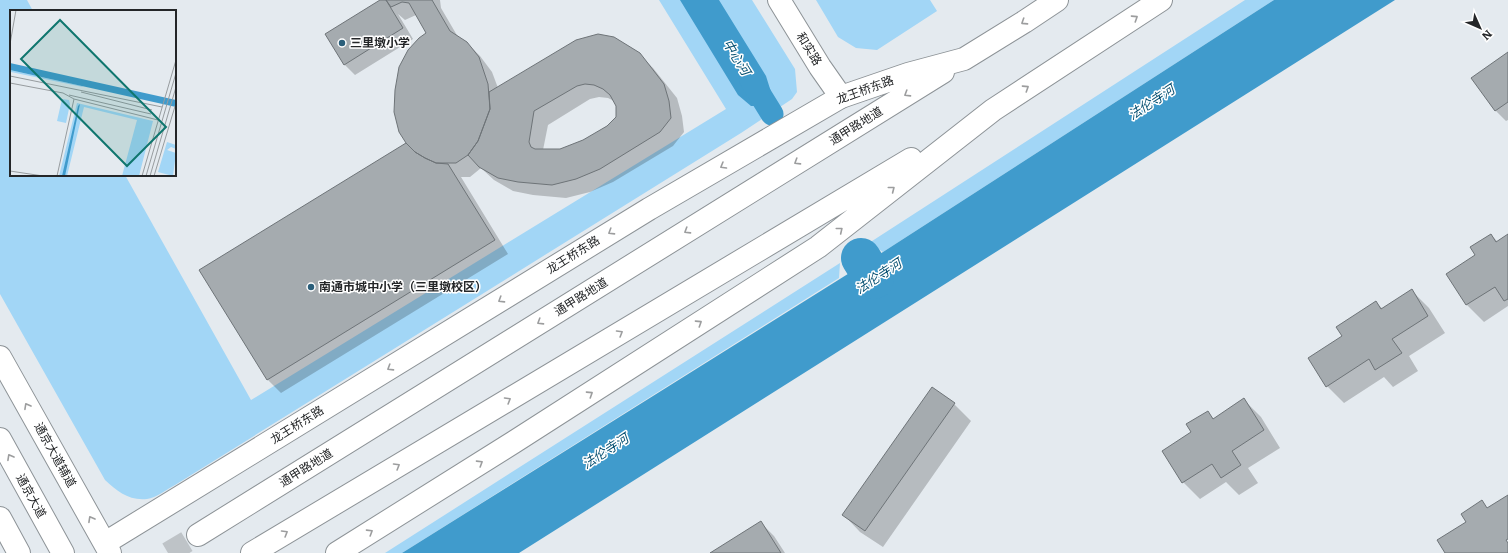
<svg xmlns="http://www.w3.org/2000/svg" width="1508" height="553" viewBox="0 0 1508 553" font-family="Literata,'Noto Sans SC',serif">
<rect width="100%" height="100%" fill="#e4eaef"/>
<path fill="#a2d6f6" d="M 0,0 L 27,0 L 33,11 L 11,11 L 11,175 L 125,175 L 251,400 L 726,109 L 659,0 L 752,0 L 795,69 L 797,92 L 792,99 L 741,133 L 175,485 C 167,489 156,498 147,499 C 129,501 117,491 105,480 L 0,294 Z
M 816,0 L 930,0 L 937,11 L 877,50 L 856,48 L 838,37 Z
M 1245,0 L 1274,0 L 883,252 L 869,243 Z
M 840,263 L 839,278 L 402,553 L 385,553 Z"/>
<path fill="#409bcc" d="M 680,0 L 719,0 L 766,76 L 771,92 L 767,106 L 751,106 L 738,95 Z
M 1274,0 L 1395,0 L 519,553 L 402,553 L 883,252 Z"/>
<path fill="#0003" fill-rule="evenodd" d="M 382,0 L 385,0 L 388,2 L 387,0 L 440,0 L 441,8 L 458,37 L 466,42 L 480,56 L 492,72 L 498,88 L 639,54 L 653,68 L 677,98 L 682,116 L 684,132 L 673,146 L 613,182 L 590,192 L 566,198 L 533,195 L 513,191 L 494,180 L 481,168 L 470,177 L 461,177 L 508,254 L 281,393 L 268,380 L 201,271 L 407,143 L 428,34 L 416,15 L 405,20 L 398,14 L 413,39 L 355,75 L 344,64 ZM 599,97 L 608,98 L 614,101 L 617,105 L 617,117 L 608,126 L 583,141 L 560,150 L 543,150 L 548,125 L 590,99 Z
M 1508,54 L 1508,120 L 1506,121 L 1496,111 Z
M 1491,235 L 1498,242 L 1508,235 L 1508,306 L 1484,322 L 1467,305 L 1447,274 L 1476,255 Z
M 1411,290 L 1429,308 L 1445,333 L 1409,356 L 1418,371 L 1393,387 L 1384,377 L 1344,403 L 1327,386 L 1343,336 L 1376,303 L 1383,309 Z
M 1244,400 L 1261,417 L 1280,448 L 1248,468 L 1258,483 L 1239,495 L 1226,482 L 1200,499 L 1183,482 L 1193,433 L 1207,412 L 1214,419 Z
M 954,404 L 971,421 L 883,547 L 860,532 L 843,514 Z
M 761,523 L 774,536 L 785,553 L 712,553 Z"/>
<g fill="none" stroke-linecap="round" stroke-linejoin="round">
<path stroke="#409bcc" stroke-width="23" d="M 751,80 L 772,114"/>
<path stroke="#409bcc" stroke-width="40" d="M 861,258 L 874,279"/>
</g>
<path fill="#a5abaf" stroke="#6e7478" fill-rule="evenodd" d="M 380,0 L 386,0 L 403,28 L 344,65 L 325,34 Z
M 386,0 L 432,0 L 450,31 L 467,42 L 479,57 L 488,84 L 490,109 L 478,141 L 468,155 L 456,163 L 436,163 L 425,158 L 415,152 L 406,143 L 399,132 L 394,112 L 395,90 L 399,67 L 408,50 L 419,38 L 426,33 L 409,3 L 402,2 L 391,7 Z
M 598,34 L 614,37 L 640,53 L 664,84 L 669,101 L 671,118 L 660,132 L 600,169 L 576,179 L 552,185 L 518,182 L 498,178 L 479,167 L 468,155 L 478,141 L 490,109 L 489,92 L 576,40 ZM 585,84 L 594,85 L 603,89 L 610,95 L 616,106 L 616,117 L 607,126 L 583,140 L 560,149 L 535,149 L 531,147 L 529,142 L 534,111 L 577,86 Z
M 1508,52 L 1508,102 L 1495,111 L 1471,78 Z
M 406,143 L 415,152 L 425,158 L 436,163 L 448,164 L 495,240 L 267,380 L 199,270 Z
M 1491,234 L 1496,242 L 1508,234 L 1508,299 L 1504,301 L 1495,287 L 1466,305 L 1446,274 L 1475,255 L 1470,247 Z
M 1412,289 L 1428,316 L 1392,339 L 1402,353 L 1375,370 L 1369,359 L 1326,387 L 1308,358 L 1342,336 L 1336,327 L 1376,301 L 1381,309 Z
M 932,387 L 955,403 L 865,531 L 842,515 Z
M 1244,398 L 1264,430 L 1232,451 L 1241,465 L 1221,478 L 1212,464 L 1182,483 L 1162,451 L 1191,432 L 1186,424 L 1208,411 L 1213,419 Z
M 1508,495 L 1508,539 L 1506,540 L 1508,543 L 1508,553 L 1445,553 L 1437,540 L 1466,522 L 1461,514 L 1482,500 L 1487,508 Z
M 761,521 L 781,553 L 710,553 Z"/>
<g fill="none" stroke-linecap="round" stroke-linejoin="round">
<path stroke="#bec3c7" stroke-width="22" stroke-dasharray="22 11" stroke-linecap="butt" d="M 168,553 L 198,535"/>
<g stroke="#8d9397" stroke-width="24">
<path id="minor" d="M 779,0 L 820,67 L 841,97
M 0,357 L 110,553"/>
</g>
<g stroke="#8d9397" stroke-width="24">
<path id="major" d="M 198,535 L 943,72
M 105,543 L 649,209 L 841,97 L 908,74 L 964,59 L 1024,22 L 1057,0
M 252,553 L 911,159
M 337,553 L 514,442 L 818,247 L 993,110 L 1161,0"/>
</g>
<g stroke="#8d9397" stroke-width="24">
<path id="highway" d="M 0,439 L 63,553
M 0,518 L 19,553"/>
</g>
<use href="#minor" stroke="#fff" stroke-width="22"/>
<use href="#major" stroke="#fff" stroke-width="22"/>
<use href="#highway" stroke="#fff" stroke-width="22"/>
</g>
<defs><path id="oneway-chevron" d="M-2-3.5L2.5 0L-2 3.5" fill="none" stroke-width="1.6" stroke-linecap="round" stroke-linejoin="round"/></defs>
<g stroke="#9c9d9e">
<use href="#oneway-chevron" transform="translate(1135 18) rotate(-33)"/>
<use href="#oneway-chevron" transform="translate(1024 22) rotate(147)"/>
<use href="#oneway-chevron" transform="translate(1026 88) rotate(-33)"/>
<use href="#oneway-chevron" transform="translate(907 94) rotate(148)"/>
<use href="#oneway-chevron" transform="translate(797 162) rotate(148)"/>
<use href="#oneway-chevron" transform="translate(723 166) rotate(150)"/>
<use href="#oneway-chevron" transform="translate(892 189) rotate(-38)"/>
<use href="#oneway-chevron" transform="translate(840 230) rotate(-39)"/>
<use href="#oneway-chevron" transform="translate(687 231) rotate(148)"/>
<use href="#oneway-chevron" transform="translate(611 232) rotate(148)"/>
<use href="#oneway-chevron" transform="translate(501 300) rotate(148)"/>
<use href="#oneway-chevron" transform="translate(540 322) rotate(148)"/>
<use href="#oneway-chevron" transform="translate(699 323) rotate(-33)"/>
<use href="#oneway-chevron" transform="translate(620 333) rotate(-31)"/>
<use href="#oneway-chevron" transform="translate(390 368) rotate(148)"/>
<use href="#oneway-chevron" transform="translate(590 394) rotate(-33)"/>
<use href="#oneway-chevron" transform="translate(508 400) rotate(-31)"/>
<use href="#oneway-chevron" transform="translate(27 406) rotate(-119)"/>
<use href="#oneway-chevron" transform="translate(10 457) rotate(-119)"/>
<use href="#oneway-chevron" transform="translate(480 463) rotate(-32)"/>
<use href="#oneway-chevron" transform="translate(397 466) rotate(-31)"/>
<use href="#oneway-chevron" transform="translate(91 519) rotate(-119)"/>
<use href="#oneway-chevron" transform="translate(370 532) rotate(-32)"/>
<use href="#oneway-chevron" transform="translate(285 533) rotate(-31)"/>
</g>
<g fill="#2a5e7a" stroke="#fff" stroke-width="1.5">
<circle cx="342" cy="43" r="4"/>
<circle cx="311" cy="287" r="4"/>
</g>
<g text-anchor="middle" stroke-width="3" stroke-linejoin="round" paint-order="stroke">
<g font-size="12" font-weight="bold" fill="#242628" stroke="#fff" text-anchor="start">
<text x="350" y="47">三里墩小学</text>
<text x="319" y="291">南通市城中小学（三里墩校区）</text>
</g>
<g font-size="12" fill="#242628" stroke="#fff">
<text transform="translate(809 49) rotate(58)" y="4">和实路</text>
<text transform="translate(865 90) rotate(-20)" y="4">龙王桥东路</text>
<text transform="translate(856 126) rotate(-32)" y="4">通甲路地道</text>
<text transform="translate(573 255) rotate(-32)" y="4">龙王桥东路</text>
<text transform="translate(581 297) rotate(-32)" y="4">通甲路地道</text>
<text transform="translate(297 425) rotate(-32)" y="4">龙王桥东路</text>
<text transform="translate(55 455) rotate(61)" y="4">通京大道辅道</text>
<text transform="translate(306 468) rotate(-32)" y="4">通甲路地道</text>
<text transform="translate(31 496) rotate(61)" y="4">通京大道</text>
</g>
<g font-size="13" font-style="italic" fill="#0a5374" stroke="#fff">
<text transform="translate(737 57) rotate(58)" y="5">中心河</text>
<text transform="translate(1151 102) rotate(-33)" y="5">法伦寺河</text>
<text transform="translate(878 276) rotate(-33)" y="5">法伦寺河</text>
<text transform="translate(605 451) rotate(-33)" y="5">法伦寺河</text>
</g>
</g>
<g transform="translate(10 10)">
<rect width="166" height="166" fill="#e4eaef"/>
<path d="M 0,60 L 72,76 L 73,77 L 1,62 ZM 52,89 L 59,90 L 60,94 L 56,113 L 47,111 ZM 67,93 L 143,111 L 129,166 L 112,166 L 127,110 L 74,97 L 57,166 L 49,166 ZM 157,132 L 166,135 L 166,139 L 161,137 L 157,140 L 166,143 L 163,166 L 148,162 Z" fill="#a2d6f6"/>
<path d="M 0,53 L 166,90 L 166,97 L 0,60 ZM 70,94 L 55,166 L 52,166 L 68,96 Z" fill="#409bcc"/>
<path fill="none" stroke="#979c9f" stroke-width="1" d="M 0,34 L 6,0M 0,66 L 152,97M 0,73 L 53,83 L 64,89 L 148,110M 71,82 L 142,100M 59,85 L 141,104M 0,161 L 33,166M 47,166 L 64,89M 132,166 L 166,50M 136,166 L 166,63M 140,166 L 166,77M 144,166 L 166,93"/>
<path fill="#0f766e" fill-opacity="0.15" stroke="#0f766e" stroke-width="2" d="M 50,10 L 156,117 L 117,156 L 11,49 Z"/>
<rect width="166" height="166" fill="none" stroke="#242628" stroke-width="2"/>
</g>
<g transform="translate(1480 28) rotate(135)" stroke="#ffffff" stroke-width="3" paint-order="stroke">
<path d="M0-3L7 15L0 10L-7 15Z" fill="#242628"/>
<text y="-6" font-size="11" font-weight="bold" text-anchor="middle" fill="#242628">N</text>
</g>
</svg>
